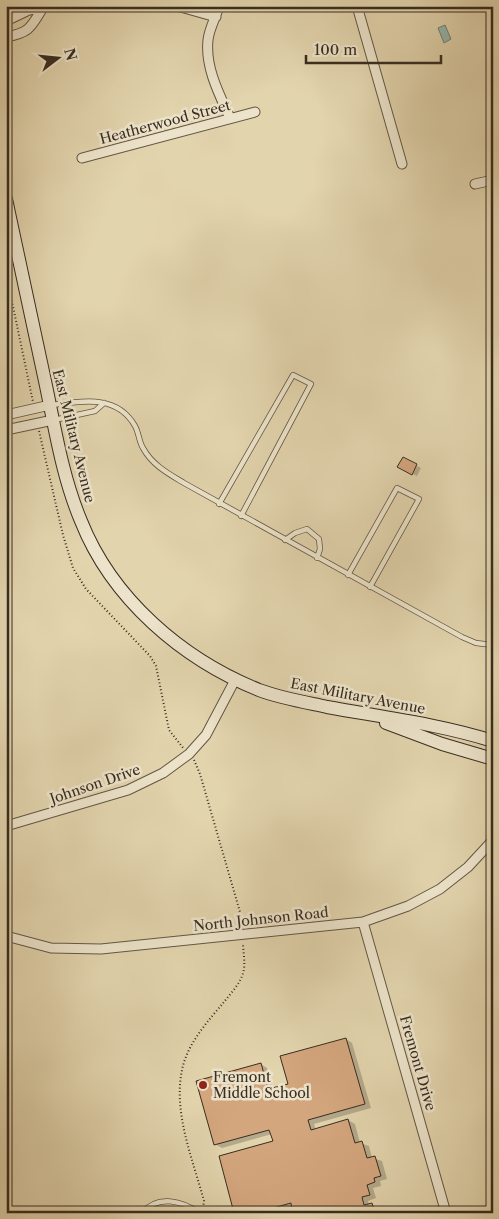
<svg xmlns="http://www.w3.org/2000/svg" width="499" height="1219" viewBox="0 0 499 1219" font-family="'Libre Caslon Text',serif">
<rect width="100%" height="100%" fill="#e2d4ad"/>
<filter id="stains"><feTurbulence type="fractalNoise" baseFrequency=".004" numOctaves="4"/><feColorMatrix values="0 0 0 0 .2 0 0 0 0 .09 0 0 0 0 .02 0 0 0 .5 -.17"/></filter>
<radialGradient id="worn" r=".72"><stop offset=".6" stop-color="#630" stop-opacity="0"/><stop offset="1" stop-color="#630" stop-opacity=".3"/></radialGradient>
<path fill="#95b8af" stroke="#708076" d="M 445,25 L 451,39 L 444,43 L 438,28 Z"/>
<path fill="#0003" d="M 403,459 L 421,468 L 417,476 L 399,467 Z
M 346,1039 L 352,1043 L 371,1108 L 314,1124 L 316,1130 L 348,1120 L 355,1124 L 360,1143 L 369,1146 L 372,1158 L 382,1161 L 387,1179 L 380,1181 L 381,1186 L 373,1188 L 376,1198 L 368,1201 L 369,1205 L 378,1208 L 380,1213 L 294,1213 L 294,1207 L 273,1213 L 236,1213 L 274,1142 L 272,1134 L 222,1148 L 215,1144 L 261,1064 L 267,1068 L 273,1089 L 289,1084 Z"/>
<path fill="#d4a67e" stroke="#382d21" d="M 403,457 L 417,464 L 412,475 L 397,467 Z
M 346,1038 L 365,1104 L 308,1120 L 311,1130 L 348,1119 L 355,1143 L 362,1141 L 367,1158 L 375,1156 L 381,1176 L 374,1178 L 375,1182 L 367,1185 L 370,1195 L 362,1197 L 364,1205 L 372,1203 L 375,1213 L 292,1213 L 291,1203 L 255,1213 L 234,1213 L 219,1156 L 273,1141 L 269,1130 L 214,1145 L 196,1081 L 261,1063 L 268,1089 L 288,1084 L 280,1056 Z"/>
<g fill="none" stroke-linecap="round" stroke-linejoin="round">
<g stroke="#625744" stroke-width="6">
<path id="service" d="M 52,405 C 82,401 117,394 135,426 C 139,433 139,442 143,448 C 152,465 169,474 184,483 L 462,637 L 476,643 L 493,645
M 54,420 L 95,411 L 104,403
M 219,504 L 293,375 L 311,384 L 241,516
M 285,540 L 295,533 L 307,529 L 319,539 L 320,549 L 317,558
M 348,575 L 397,488 L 419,499 L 370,587
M 142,1213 C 158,1194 182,1201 200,1213"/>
</g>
<g stroke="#625744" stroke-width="11">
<path id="minor" d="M 177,6 L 216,17
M 219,6 C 216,17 209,29 208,40 C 205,67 219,94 230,118
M 357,6 L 402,164
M 6,21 L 29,10 L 42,8
M 6,37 C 32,32 31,26 44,6
M 82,158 L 255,112
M 475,184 L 493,180
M 6,415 L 50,405
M 6,430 L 53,420
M 6,826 L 128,790 L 163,773 L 189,754 L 206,735 L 235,680
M 363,922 L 446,1213
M 6,936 L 51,948 L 101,949 L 363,922 L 408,906 L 440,889 L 468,867 L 493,840"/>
</g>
<g stroke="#382d21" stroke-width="14">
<path id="secondary" d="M 6,199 C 19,259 32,320 45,381 C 55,428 62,476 81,521 C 112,599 182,659 259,690 C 281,698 304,702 327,707 C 382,717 439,724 493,741
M 386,723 L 442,744 L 493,759"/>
</g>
<path stroke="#382d21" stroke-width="2" stroke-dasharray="1 2.5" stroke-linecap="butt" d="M 6,273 L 33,402
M 39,431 L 63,535 L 73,568 L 86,589 L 150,656 L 156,666 L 169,730 L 184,749
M 194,760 L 200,774 L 240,912 L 242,925
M 203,1208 L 204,1201 C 193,1160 173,1113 182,1070 C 187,1044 208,1021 224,1002 C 231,993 240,984 243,973 C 246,964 243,952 243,943"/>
<use href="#service" stroke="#ece3ca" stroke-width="4.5"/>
<use href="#minor" stroke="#ece3ca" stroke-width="9"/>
<use href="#secondary" stroke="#ece3ca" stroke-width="12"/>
</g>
<circle fill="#8f2418" stroke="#ece3ca" stroke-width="2" cx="203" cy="1085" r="5"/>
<g text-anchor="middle" stroke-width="5" stroke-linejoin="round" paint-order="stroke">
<g font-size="14" fill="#382d21" stroke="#ece3ca">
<text transform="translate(165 122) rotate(-15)" y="5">Heatherwood Street</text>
<text transform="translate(74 436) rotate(76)" y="5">East Military Avenue</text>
<text transform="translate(358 696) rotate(11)" y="5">East Military Avenue</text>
<text transform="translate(95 784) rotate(-19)" y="5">Johnson Drive</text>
<text transform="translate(261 919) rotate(-6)" y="5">North Johnson Road</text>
<text transform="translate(418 1063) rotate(74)" y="5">Fremont Drive</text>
</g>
<g font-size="14" fill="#382d21" stroke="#ece3ca" text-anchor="start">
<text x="213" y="1082">Fremont<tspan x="213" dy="16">Middle School</tspan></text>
</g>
</g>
<rect width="499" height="1219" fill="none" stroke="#e2d4ad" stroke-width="25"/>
<rect x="8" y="8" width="484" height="1204" fill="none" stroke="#382d21" stroke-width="2.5"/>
<rect x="12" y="12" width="474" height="1194" fill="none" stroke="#382d21"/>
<g transform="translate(58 58) rotate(74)" stroke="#ece3ca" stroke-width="4" paint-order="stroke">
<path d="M0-4L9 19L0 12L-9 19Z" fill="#382d21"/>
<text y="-8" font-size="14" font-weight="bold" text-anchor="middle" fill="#382d21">N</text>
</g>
<path d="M306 55v8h135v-8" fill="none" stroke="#382d21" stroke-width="2.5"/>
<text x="314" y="55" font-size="15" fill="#382d21" stroke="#ece3ca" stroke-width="4" paint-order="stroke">100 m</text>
<rect width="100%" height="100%" filter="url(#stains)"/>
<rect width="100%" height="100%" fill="url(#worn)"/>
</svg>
